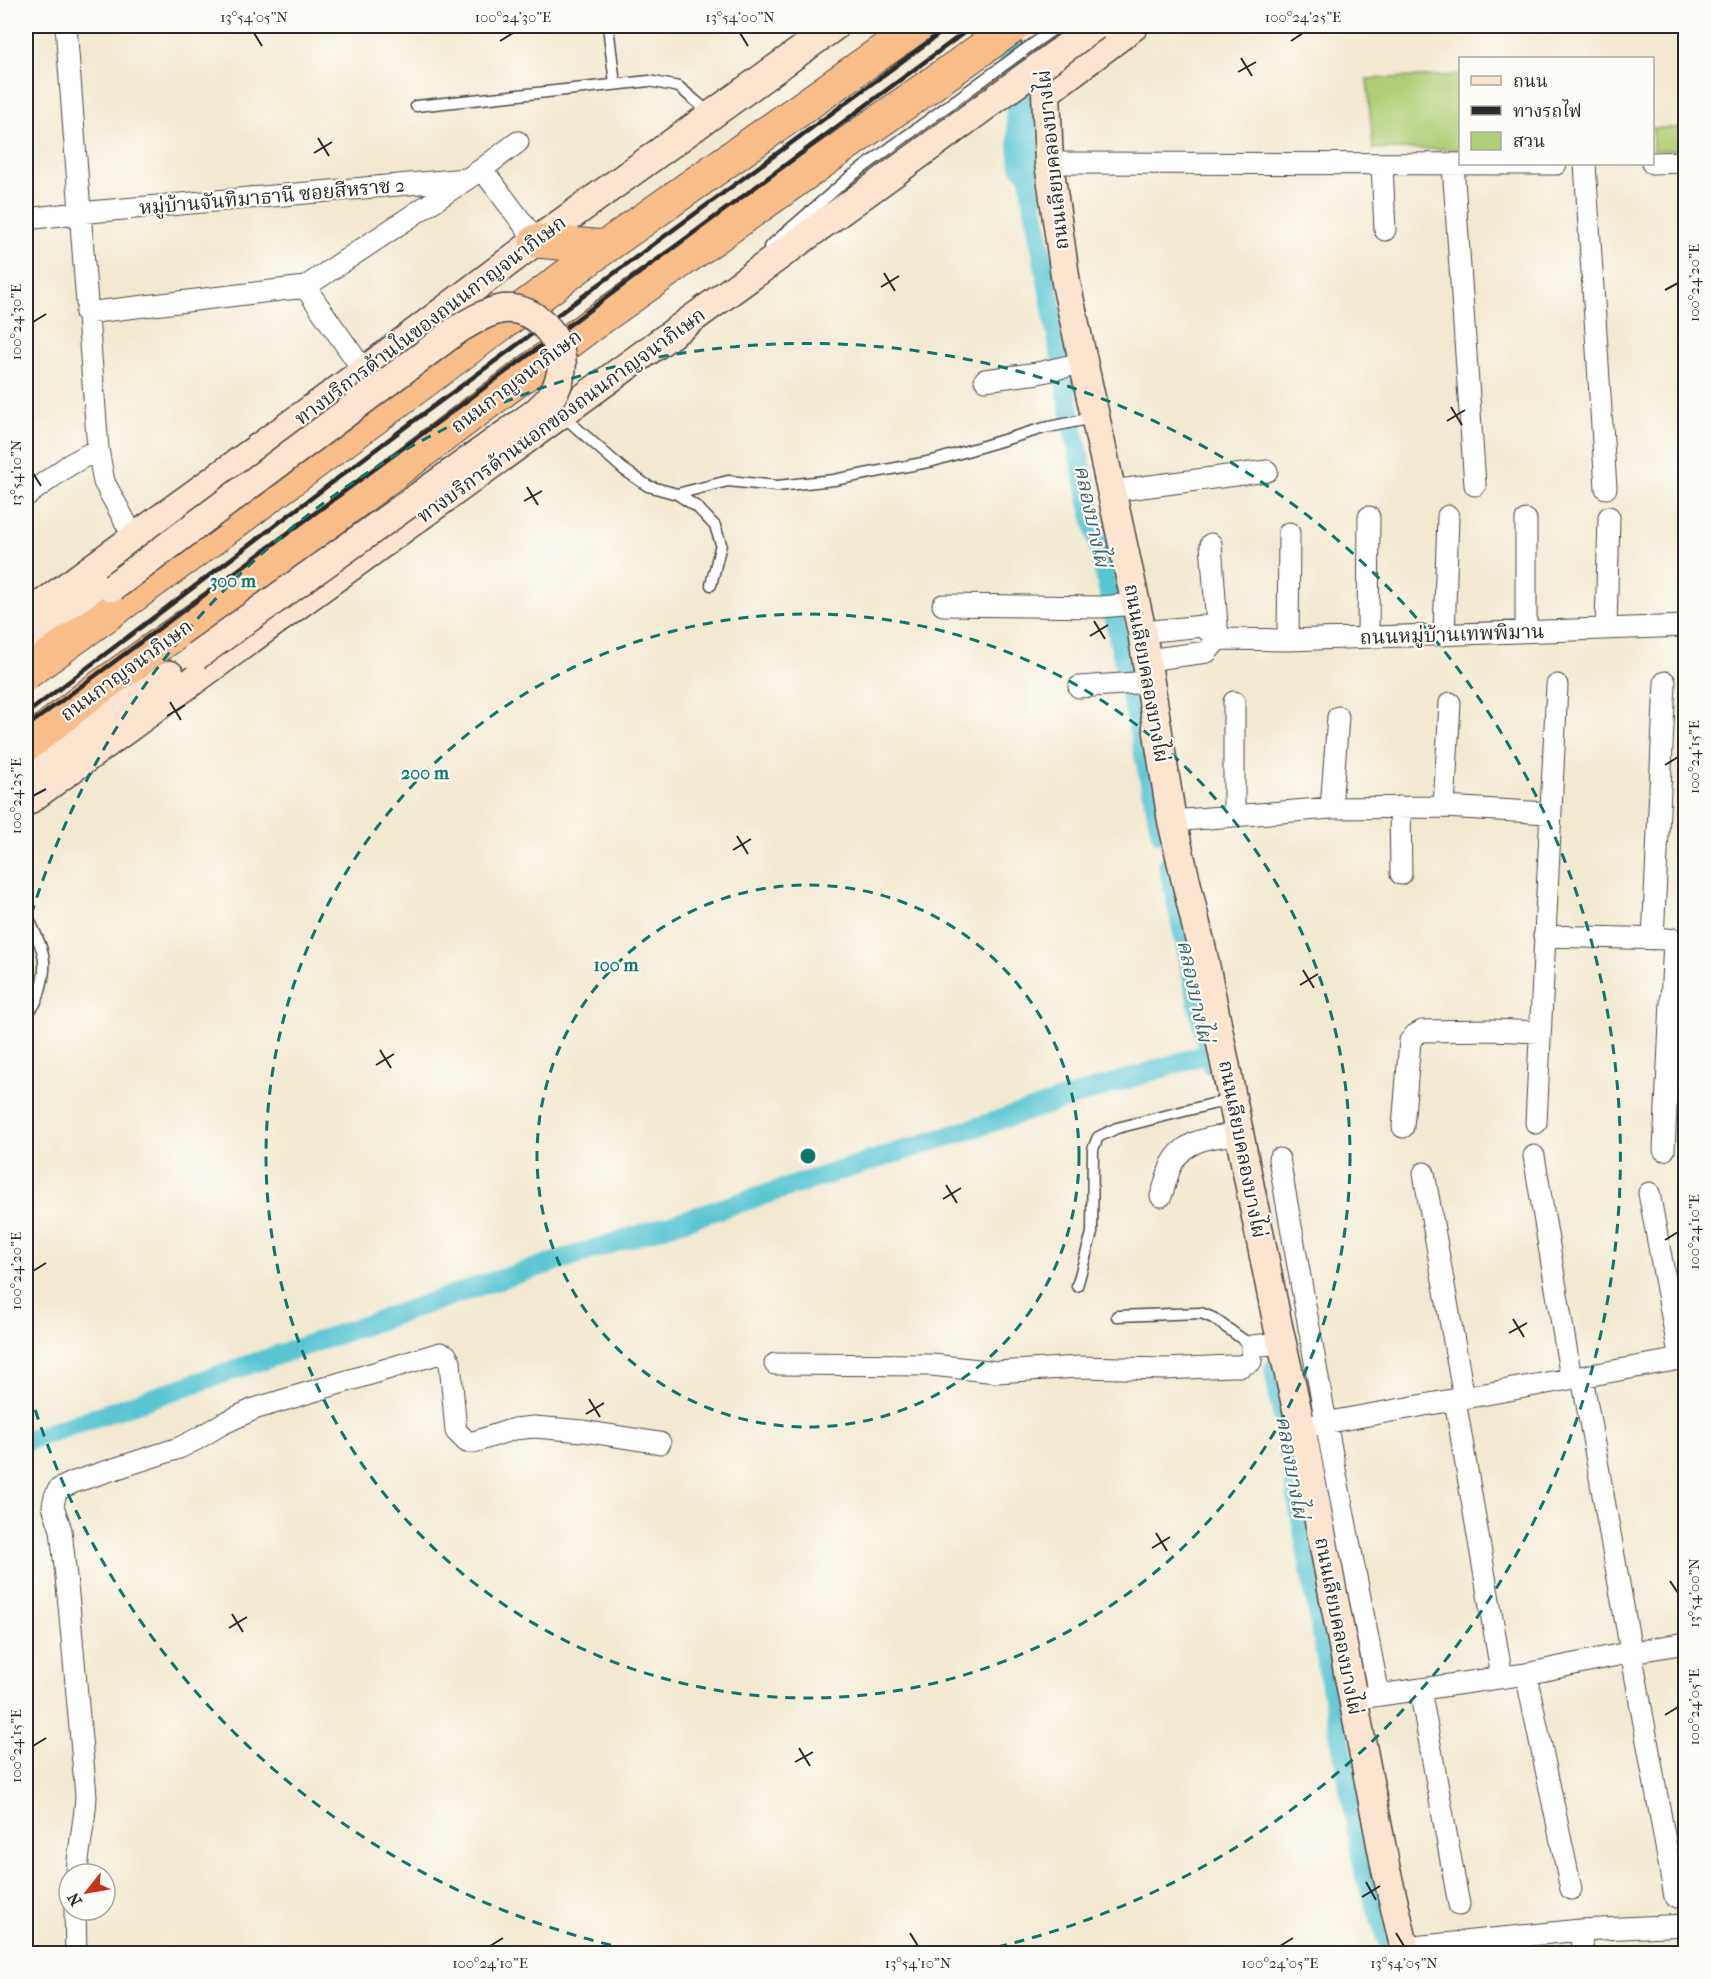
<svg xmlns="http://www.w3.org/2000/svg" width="1711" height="1979" viewBox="0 0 1711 1979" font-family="'IM FELL French Canon','Noto Serif Thai',serif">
<rect width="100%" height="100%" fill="#fdfcf7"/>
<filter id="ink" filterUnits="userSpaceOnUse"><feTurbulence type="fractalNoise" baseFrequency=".0167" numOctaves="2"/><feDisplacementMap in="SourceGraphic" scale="12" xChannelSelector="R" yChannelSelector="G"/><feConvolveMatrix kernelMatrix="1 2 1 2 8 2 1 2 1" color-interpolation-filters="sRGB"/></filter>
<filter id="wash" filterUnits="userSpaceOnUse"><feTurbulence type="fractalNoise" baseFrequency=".008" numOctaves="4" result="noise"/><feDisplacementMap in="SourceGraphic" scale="24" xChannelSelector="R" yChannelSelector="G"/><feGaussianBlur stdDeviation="1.35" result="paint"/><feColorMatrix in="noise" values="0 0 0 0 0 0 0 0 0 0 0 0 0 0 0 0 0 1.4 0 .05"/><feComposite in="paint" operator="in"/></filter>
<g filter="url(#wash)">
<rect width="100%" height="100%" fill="#f3e8d1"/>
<path fill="#b0ce75" stroke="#6e7c50" stroke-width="1.5" d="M 1460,75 L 1460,149 L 1373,149 L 1367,79 Z
M 1653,128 L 1685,128 L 1685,150 L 1653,150 Z"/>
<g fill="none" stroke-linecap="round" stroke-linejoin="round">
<path stroke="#59c6d1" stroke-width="20" d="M 1026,163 L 1073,428 L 1161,833
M 1168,864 L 1211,1064
M 1274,1369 L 1365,1876 L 1393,1954
M 26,1441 L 482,1285 L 1209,1053"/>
<path stroke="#59c6d1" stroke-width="33" d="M 1008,26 L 1020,86 L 1026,163"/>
</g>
</g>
<g filter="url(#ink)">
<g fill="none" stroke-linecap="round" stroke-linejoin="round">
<g stroke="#494744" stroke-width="13">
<path id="lane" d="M 608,26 L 615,84
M 416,106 L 649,81 L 679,87 L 711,114
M 769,247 L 850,177 L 1023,51
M 562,415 L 623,469 L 648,486 L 677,494 L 697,507 L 715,526 L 721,544 L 711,585
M 677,494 L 728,481 L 777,486 L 834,480 L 933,461 L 1044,428 L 1093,418
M 26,1014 C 34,1008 38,1000 40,990 C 50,958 41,946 28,917
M 1077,1286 L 1092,1233 L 1093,1149 L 1098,1137 L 1117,1128 L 1232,1099
M 1117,1316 L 1201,1313 L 1213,1318 L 1252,1346"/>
</g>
<g stroke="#494744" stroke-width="23">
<path id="street" d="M 66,26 L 98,449 L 104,482 L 134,538
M 1049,163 L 1556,164
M 1652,163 L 1686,162
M 1382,164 L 1385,230
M 1585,164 L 1606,488
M 1453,165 L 1475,485
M 482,169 L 536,241
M 26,219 L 78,213 L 466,179
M 305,287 L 482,169 L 518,142
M 86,313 L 305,287 L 364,371
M 985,380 L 1038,373 L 1082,363
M 1111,491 L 1267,471
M 26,496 L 69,465 L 98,449
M 1211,544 L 1218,639
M 943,605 L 1100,607 L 1135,604
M 1606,627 L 1609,517
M 1142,632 L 1203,626 L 1218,639 L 1288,640 L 1686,626
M 1526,632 L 1526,520
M 1444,635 L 1448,516
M 1368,637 L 1369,517
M 1288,640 L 1289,533
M 1147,660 L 1207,652 L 1218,639
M 1079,687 L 1150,682
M 1234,702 L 1234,815
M 1400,807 L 1401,874
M 1444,807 L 1450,703
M 1331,808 L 1338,717
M 1172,821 L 1331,808 L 1444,807 L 1549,813
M 1544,936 L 1667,939
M 1653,939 L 1665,682
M 1536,1123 L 1557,685
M 1403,1127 L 1410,1041 L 1415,1035 L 1422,1031 L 1492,1030 L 1540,1032
M 1664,1150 L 1674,939
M 1534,1156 L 1571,1378
M 1279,1159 L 1326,1423 L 1379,1695
M 1424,1173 L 1464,1398
M 1649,1193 L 1680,1359
M 1161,1196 C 1165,1186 1167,1174 1172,1164 C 1184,1139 1215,1136 1240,1134
M 775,1364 L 932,1365 L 997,1372 L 1079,1367 L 1165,1369 L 1231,1366 L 1241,1366 L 1251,1361 L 1252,1346 L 1282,1343
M 1582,1377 L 1675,1897
M 1455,1400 L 1502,1677
M 1313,1425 L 1686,1358
M 1526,1674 L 1571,1889
M 1420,1689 L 1459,1905
M 1366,1697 L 1526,1674 L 1632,1652 L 1686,1643
M 77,1874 C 78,1848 85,1823 86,1796 L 69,1605 L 61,1530 L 53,1506 L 55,1496 L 59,1489 L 74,1482 L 179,1448 L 197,1439 L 222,1424 L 254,1409 L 440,1353 L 446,1355 L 450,1362 L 456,1431 L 467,1442 L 474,1442 L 514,1429 L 534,1427 L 583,1431 L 660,1443
M 75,1910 L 76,1954
M 1580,1930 L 1583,1954
M 1404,1948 L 1580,1930 L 1686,1925"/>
</g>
<g stroke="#494744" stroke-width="31">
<path id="secondary" d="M 1033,26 L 1046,92 L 1049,163 L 1066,283 L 1142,632 L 1172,821 L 1204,959 L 1278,1326 L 1301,1427 L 1386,1870 L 1406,1954
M 1046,92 L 1134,26
M 26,616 L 364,371 L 536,241 L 835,26
M 26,646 L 113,587
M 26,775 L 170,675
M 26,802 L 950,132"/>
</g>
<g stroke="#494744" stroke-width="35">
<path id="highway" d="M 536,241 L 605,247
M 26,673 L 213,538 L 605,247 L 918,26
M 26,745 L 93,692 L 258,575 L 588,327 L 1014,26"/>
</g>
<use href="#lane" stroke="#fff" stroke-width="10"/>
<use href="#street" stroke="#fff" stroke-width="21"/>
<use href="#secondary" stroke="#fce5d0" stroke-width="28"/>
<use href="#highway" stroke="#f8bd89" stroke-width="33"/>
<path stroke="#2b2b2b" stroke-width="4.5" d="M 26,714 L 400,431 L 950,26
M 26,727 L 973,26"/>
<g stroke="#494744" stroke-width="13" stroke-linecap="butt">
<path id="lane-bridge" d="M 1023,51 L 1058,26"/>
</g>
<g stroke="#494744" stroke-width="31" stroke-linecap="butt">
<path id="secondary-bridge" d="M 950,132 L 1095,26
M 113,587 L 457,330 C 472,321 486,312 503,309 C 537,305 570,344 560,377 C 555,395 548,402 534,414 L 196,656"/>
</g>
<use href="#lane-bridge" stroke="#fff" stroke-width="10"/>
<use href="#secondary-bridge" stroke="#fce5d0" stroke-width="28"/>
</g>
</g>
<path fill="none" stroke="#2b2b2b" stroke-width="2" d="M 254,33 L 262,46M 740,33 L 748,46M 500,41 L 513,33M 1291,41 L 1303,33M 1241,58 L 1252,76M 1238,72 L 1256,62M 318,138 L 329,156M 314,153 L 332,142M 884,273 L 895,291M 881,287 L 899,276M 1665,290 L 1678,283M 33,322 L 46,314M 1451,407 L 1462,425M 1447,421 L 1465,410M 33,473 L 41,486M 527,487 L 538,505M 524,501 L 542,491M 1094,621 L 1105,639M 1090,636 L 1108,625M 170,702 L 181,720M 167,716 L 185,705M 1665,765 L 1678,757M 33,796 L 46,789M 737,836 L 748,854M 733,850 L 751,839M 1303,970 L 1314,988M 1300,985 L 1318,974M 380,1050 L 391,1068M 376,1065 L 394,1054M 946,1185 L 957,1203M 943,1199 L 961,1188M 1665,1240 L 1678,1232M 33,1271 L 46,1263M 1513,1319 L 1524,1337M 1509,1333 L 1527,1323M 589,1399 L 600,1417M 586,1414 L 604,1403M 1156,1533 L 1167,1551M 1152,1548 L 1170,1537M 1670,1581 L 1678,1593M 232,1614 L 243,1632M 229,1628 L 247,1617M 1665,1715 L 1678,1707M 33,1746 L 46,1738M 799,1748 L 810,1766M 795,1762 L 813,1752M 1366,1882 L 1376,1900M 1362,1897 L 1380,1886M 910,1933 L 918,1946M 1396,1933 L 1404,1946M 490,1946 L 503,1938M 1280,1946 L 1293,1938"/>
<g fill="none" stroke="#0f766e" stroke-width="3" stroke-dasharray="10 8">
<circle cx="808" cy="1156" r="271"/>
<circle cx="808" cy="1156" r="542"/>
<path d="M646 1953A813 813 0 0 1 26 1380M26 932A813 813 0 1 1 970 1953"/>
</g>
<g text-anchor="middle" stroke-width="4.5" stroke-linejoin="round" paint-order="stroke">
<g font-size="20" fill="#2b2b2b" stroke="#fdfcf7">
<text transform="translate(1052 160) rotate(-96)" y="7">ถนนเลียบคลองบางไผ่</text>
<text transform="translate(272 196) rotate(-5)" y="7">หมู่บ้านจันทิมาธานี ซอยสีหราช 2</text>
<text transform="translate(430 320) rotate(-37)" y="7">ทางบริการด้านในของถนนกาญจนาภิเษก</text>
<text transform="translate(516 381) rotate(-37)" y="7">ถนนกาญจนาภิเษก</text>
<text transform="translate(561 415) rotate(-36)" y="7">ทางบริการด้านนอกของถนนกาญจนาภิเษก</text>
<text transform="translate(1452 634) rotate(-2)" y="7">ถนนหมู่บ้านเทพพิมาน</text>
<text transform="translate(126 670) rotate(-36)" y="7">ถนนกาญจนาภิเษก</text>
<text transform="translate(1147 673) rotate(80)" y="7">ถนนเลียบคลองบางไผ่</text>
<text transform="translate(1243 1149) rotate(79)" y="7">ถนนเลียบคลองบางไผ่</text>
<text transform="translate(1339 1626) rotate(79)" y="7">ถนนเลียบคลองบางไผ่</text>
</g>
<g font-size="21" font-style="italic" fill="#3b6165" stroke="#fdfcf7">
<text transform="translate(1092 516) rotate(78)" y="7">คลองบางไผ่</text>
<text transform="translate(1195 991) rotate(78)" y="7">คลองบางไผ่</text>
<text transform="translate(1292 1467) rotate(80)" y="7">คลองบางไผ่</text>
</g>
</g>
<circle cx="808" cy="1156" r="9" fill="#0f766e" stroke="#fdfcf7" stroke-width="3"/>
<g font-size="18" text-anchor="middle" font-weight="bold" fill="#0f766e" stroke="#fdfcf7" stroke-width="4.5" stroke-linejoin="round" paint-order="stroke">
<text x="233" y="587">300 m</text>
<text x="425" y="779">200 m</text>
<text x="616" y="971">100 m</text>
</g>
<rect width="1711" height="1979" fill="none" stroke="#fdfcf7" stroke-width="66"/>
<rect x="1459" y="57" width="195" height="108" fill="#fdfcf7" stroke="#a9a8a5" stroke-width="1.5"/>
<rect x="1471" y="76" width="30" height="9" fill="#fce5d0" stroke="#a9a8a5" stroke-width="1.5"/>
<text x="1513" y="87" font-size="18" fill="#2b2b2b">ถนน</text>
<rect x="1471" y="106" width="30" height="9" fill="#2b2b2b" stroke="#a9a8a5" stroke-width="1.5"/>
<text x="1513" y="117" font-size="18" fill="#2b2b2b">ทางรถไฟ</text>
<rect x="1471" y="132" width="30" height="18" fill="#b0ce75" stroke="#a9a8a5" stroke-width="1.5"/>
<text x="1513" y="147" font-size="18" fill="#2b2b2b">สวน</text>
<g transform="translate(87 1892) rotate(239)"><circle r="28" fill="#fdfcf7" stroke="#a9a8a5" stroke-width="1.5"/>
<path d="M0-4.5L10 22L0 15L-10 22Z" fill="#c8321e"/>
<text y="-9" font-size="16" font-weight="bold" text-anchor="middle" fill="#2b2b2b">N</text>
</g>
<rect x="33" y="33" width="1645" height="1913" fill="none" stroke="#2b2b2b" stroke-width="2"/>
<g font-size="15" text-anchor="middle" fill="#2b2b2b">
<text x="254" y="22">13°54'05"N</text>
<text x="513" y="22">100°24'30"E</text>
<text x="740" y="22">13°54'00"N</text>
<text x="1303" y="22">100°24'25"E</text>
<text transform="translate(1694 283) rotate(-90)" y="5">100°24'20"E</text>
<text transform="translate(16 322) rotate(-90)" y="5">100°24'30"E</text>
<text transform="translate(16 473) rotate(-90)" y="5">13°54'10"N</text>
<text transform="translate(1694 757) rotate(-90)" y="5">100°24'15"E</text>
<text transform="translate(16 796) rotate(-90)" y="5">100°24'25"E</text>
<text transform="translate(1694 1232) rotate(-90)" y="5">100°24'10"E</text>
<text transform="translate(16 1271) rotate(-90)" y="5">100°24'20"E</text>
<text transform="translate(1694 1593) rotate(-90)" y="5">13°54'00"N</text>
<text transform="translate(1694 1707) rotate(-90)" y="5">100°24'05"E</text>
<text transform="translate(16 1746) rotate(-90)" y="5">100°24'15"E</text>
<text x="490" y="1968">100°24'10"E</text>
<text x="918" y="1968">13°54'10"N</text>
<text x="1280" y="1968">100°24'05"E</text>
<text x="1404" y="1968">13°54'05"N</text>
</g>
</svg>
